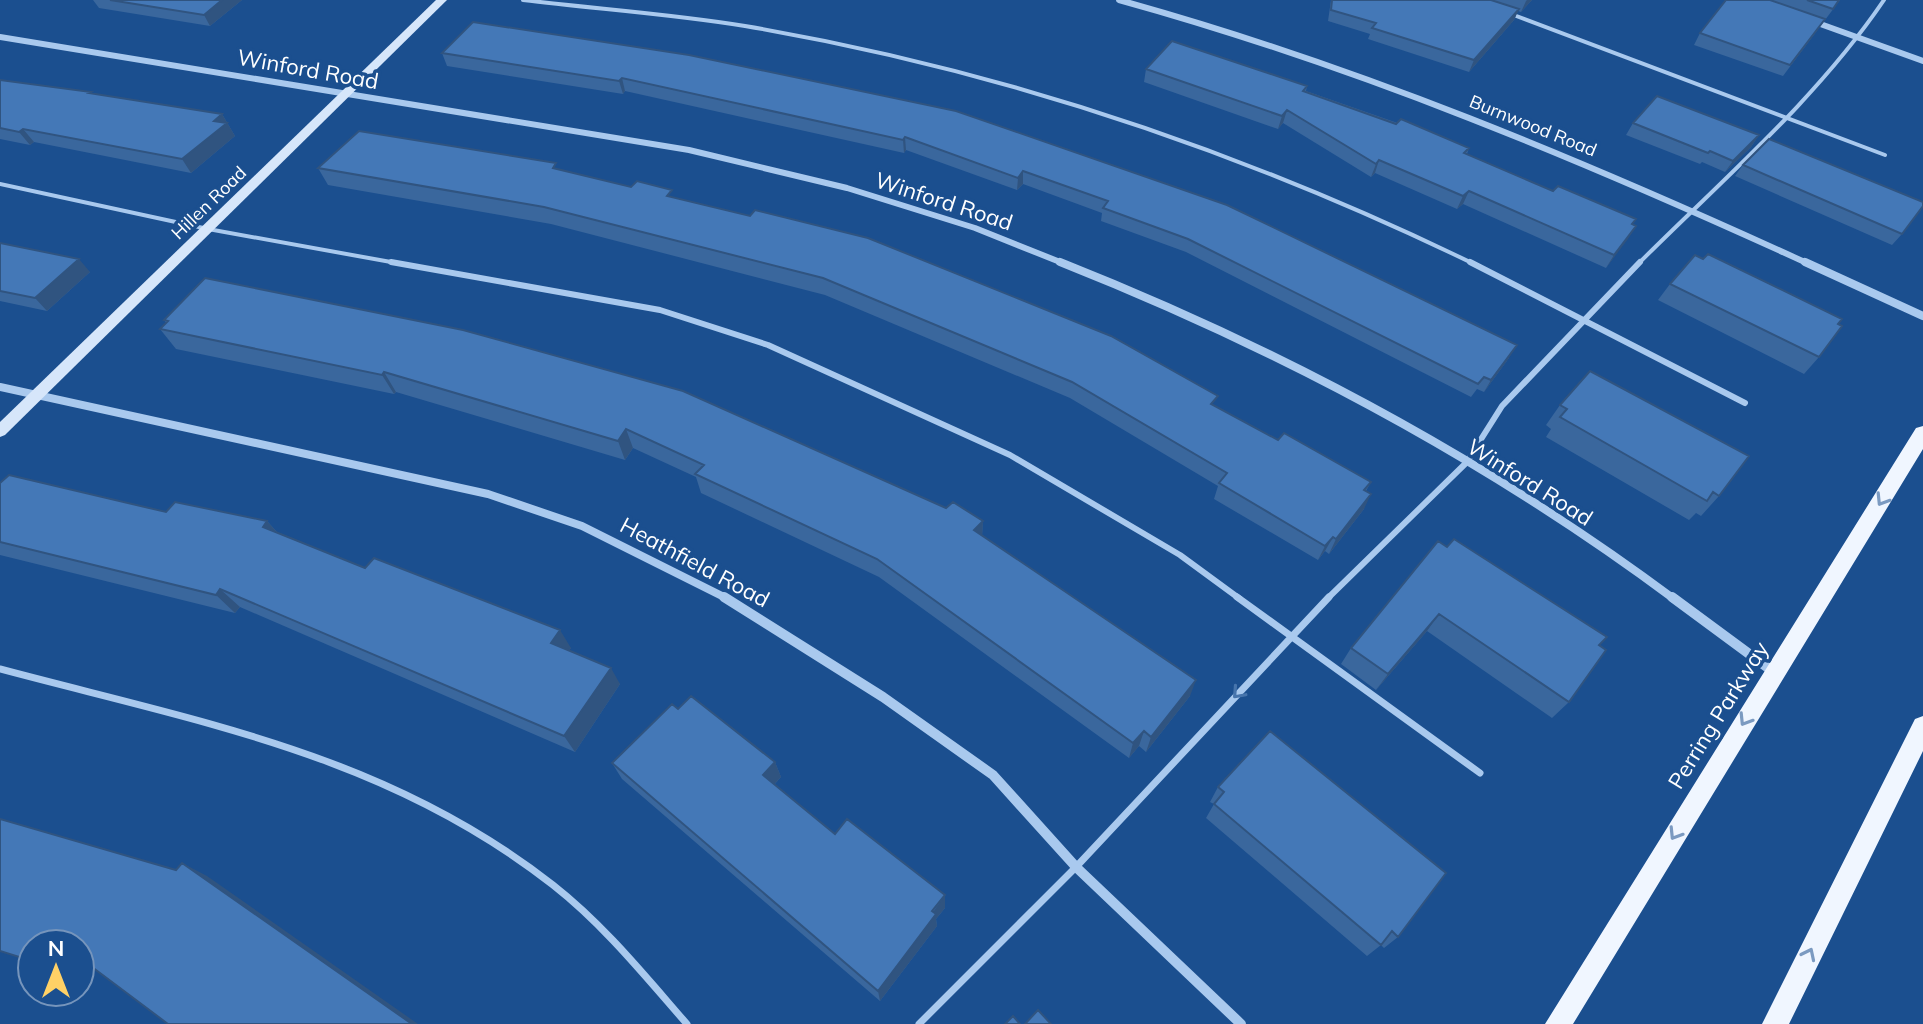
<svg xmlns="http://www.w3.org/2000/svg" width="1923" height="1024" viewBox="0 0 1923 1024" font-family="Mulish,sans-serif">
<rect width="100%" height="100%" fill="#1b4f8f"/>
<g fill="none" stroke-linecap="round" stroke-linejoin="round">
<path stroke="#a9c9ee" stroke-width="4" d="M 523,0 C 597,9 672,14 745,26 C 998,69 1244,152 1474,264
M 1511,14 L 1885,155
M 0,184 L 208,229 L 402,264
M 1638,264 C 1722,180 1817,99 1884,0"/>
<path stroke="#a9c9ee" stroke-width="6" d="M 391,262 L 660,310 L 768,345 L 1010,455 L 1180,555 L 1240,599
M 1470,262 L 1745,403
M 1327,599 L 1466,463 L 1502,406 L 1640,262"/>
<path stroke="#a9c9ee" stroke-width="7" d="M 1237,597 L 1480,773
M 0,669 C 198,722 386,754 553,885 C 604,925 645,976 687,1024
M 919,1024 L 1076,867 L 1329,597"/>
<path stroke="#a9c9ee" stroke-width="6" d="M 1119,0 C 1358,66 1584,161 1809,264
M 1812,21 L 1923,61
M 0,37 L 689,150 L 847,188 L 975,228 L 1065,264"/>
<path stroke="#a9c9ee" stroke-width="8" d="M 1060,262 C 1277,348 1486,459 1674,599
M 1805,262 L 1923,316
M 0,387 L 488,494 L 582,526 L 728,599"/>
<path stroke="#a9c9ee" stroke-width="10" d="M 724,597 L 883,697 L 993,775 L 1076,867 L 1241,1024
M 1672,597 L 1775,673"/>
<path fill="#d6e6fa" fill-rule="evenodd" d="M 436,0 L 447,0 L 5,435 L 0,437 L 0,422 Z"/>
<path fill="#f0f6ff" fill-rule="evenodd" d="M 1923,426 L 1923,449 L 1573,1024 L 1545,1024 L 1916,428 Z
M 1923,716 L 1923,751 L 1789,1024 L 1762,1024 L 1915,719 Z"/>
</g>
<path fill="#3a679d" d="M 93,0 L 242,0 L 210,26 L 99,8 Z
M 1331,0 L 1532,0 L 1521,12 L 1518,11 L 1514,20 L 1469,72 L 1368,39 L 1370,34 L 1328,21 Z
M 1726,0 L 1840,0 L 1783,76 L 1694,45 L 1700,33 Z
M 442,53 L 956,111 L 1509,358 L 1484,392 L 1477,389 L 1471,397 L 1186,252 L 1101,221 L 1102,213 L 1023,184 L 1017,190 L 906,150 L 904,153 L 625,91 L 623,94 L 447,66 Z
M 1146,69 L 1307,86 L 1306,91 L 1469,148 L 1467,154 L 1636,226 L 1606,268 L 1463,204 L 1457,209 L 1375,173 L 1371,177 L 1283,123 L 1278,129 L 1144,82 Z
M 0,80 L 91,92 L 93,94 L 222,114 L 235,136 L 191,173 L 34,142 L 30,145 L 0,139 Z
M 1633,123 L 1759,135 L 1751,147 L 1725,172 L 1702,162 L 1700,164 L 1626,135 Z
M 1743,165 L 1902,234 L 1892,245 L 1735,176 Z
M 318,168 L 559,169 L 674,198 L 1215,406 L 1278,440 L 1371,482 L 1366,491 L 1364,509 L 1329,554 L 1325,551 L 1318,560 L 1214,499 L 1218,486 L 1070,398 L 825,295 L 551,224 L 328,185 Z
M 0,243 L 90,272 L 47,311 L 0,301 Z
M 205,278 L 946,508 L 983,521 L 982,536 L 1190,696 L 1146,752 L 1139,746 L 1129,758 L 879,577 L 701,493 L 696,477 L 633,448 L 625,460 L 396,392 L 394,394 L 176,349 L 160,329 L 166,323 L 164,320 Z
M 1670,284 L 1838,324 L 1819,357 L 1804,374 L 1658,300 Z
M 1560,405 L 1719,496 L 1701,516 L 1696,513 L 1689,520 L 1546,437 L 1551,429 L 1546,425 Z
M 0,483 L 166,512 L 267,521 L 277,532 L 365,568 L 571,648 L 569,650 L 620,684 L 575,752 L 240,607 L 235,613 L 0,555 Z
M 1438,541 L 1599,645 L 1569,702 L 1552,718 L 1427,631 L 1376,690 L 1341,664 L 1351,648 Z
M 678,709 L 775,762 L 781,777 L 774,785 L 835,834 L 945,895 L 945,908 L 936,919 L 937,926 L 880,1001 L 622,779 L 612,763 Z
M 1218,787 L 1398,937 L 1384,948 L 1381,945 L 1367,956 L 1206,818 L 1214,804 L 1210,802 Z"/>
<path fill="#305480" d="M 222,0 L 242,0 L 210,26 L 204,15 Z
M 1527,0 L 1532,0 L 1521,12 L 1526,1 Z
M 1519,9 L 1514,20 L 1469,72 L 1474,60 Z
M 622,78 L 625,91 L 623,94 L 619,81 Z
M 1287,110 L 1283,123 L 1278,129 L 1282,116 Z
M 222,114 L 235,136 L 191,173 L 182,159 L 214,121 Z
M 23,129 L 34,142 L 30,145 L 19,132 Z
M 1759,135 L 1751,147 L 1725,172 L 1733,161 Z
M 905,137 L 906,150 L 904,153 L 903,140 Z
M 1379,160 L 1375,173 L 1371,177 L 1376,164 Z
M 1023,171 L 1023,184 L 1017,190 L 1018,178 Z
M 1469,191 L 1463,204 L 1457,209 L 1463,196 Z
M 1636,226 L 1628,239 L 1606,268 L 1614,255 Z
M 79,259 L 90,272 L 47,311 L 35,298 Z
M 1517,345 L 1509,358 L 1484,392 L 1491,380 Z
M 384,372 L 396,392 L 394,394 L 382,375 Z
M 626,429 L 633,448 L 625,460 L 618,441 Z
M 1371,494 L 1364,509 L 1329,554 L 1336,539 Z
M 267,521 L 284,540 L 263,527 Z
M 983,521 L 982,539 L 974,530 Z
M 1333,537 L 1325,551 L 1318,560 L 1325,546 Z
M 220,589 L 240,607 L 235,613 L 216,595 Z
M 1439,614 L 1427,631 L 1376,690 L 1388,674 Z
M 560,630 L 571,648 L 562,660 L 551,643 Z
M 611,668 L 620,684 L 575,752 L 564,736 Z
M 1196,680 L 1190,696 L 1146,752 L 1151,737 Z
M 1144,731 L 1139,746 L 1129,758 L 1133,743 Z
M 775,762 L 781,777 L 768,791 L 763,775 Z
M 182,863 L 207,876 L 418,1024 L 412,1024 Z
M 945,895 L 945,908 L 936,919 L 937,926 L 880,1001 L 878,991 Z
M 50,936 L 71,944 L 44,944 Z"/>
<path fill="#4478b7" stroke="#305480" stroke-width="2" d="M 110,0 L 222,0 L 204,15 Z
M 1332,0 L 1491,0 L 1519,9 L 1474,60 L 1372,28 L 1376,23 L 1331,10 Z
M 1726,0 L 1770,0 L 1825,19 L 1790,65 L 1700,33 Z
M 1807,0 L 1839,0 L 1833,9 Z
M 473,22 L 689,55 L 956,111 L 1227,205 L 1517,345 L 1491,380 L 1484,377 L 1478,384 L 1188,239 L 1103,208 L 1108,201 L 1023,171 L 1018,178 L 905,137 L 903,140 L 622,78 L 619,81 L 442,53 Z
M 1172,41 L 1307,86 L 1303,91 L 1396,124 L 1401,119 L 1469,148 L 1464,153 L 1553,191 L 1558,186 L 1636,219 L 1632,224 L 1636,226 L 1614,255 L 1469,191 L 1463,196 L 1379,160 L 1376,164 L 1287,110 L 1282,116 L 1146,69 Z
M 0,80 L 91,92 L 89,93 L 222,114 L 214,121 L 227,123 L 182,159 L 23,129 L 19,132 L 0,128 Z
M 1657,96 L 1759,135 L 1733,161 L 1710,151 L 1708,153 L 1633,123 Z
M 359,131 L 556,163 L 553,168 L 631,187 L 637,181 L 672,190 L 667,196 L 750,216 L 755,210 L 868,238 L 1111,336 L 1218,396 L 1211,404 L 1278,440 L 1284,433 L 1371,482 L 1364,490 L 1371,494 L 1336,539 L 1333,537 L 1325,546 L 1219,483 L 1227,473 L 1072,382 L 823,278 L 544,207 L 318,168 Z
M 1769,139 L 1923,202 L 1923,206 L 1902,234 L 1743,165 Z
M 0,243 L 79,259 L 35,298 L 0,291 Z
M 1708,254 L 1842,319 L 1838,324 L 1842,326 L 1819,357 L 1670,284 L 1695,255 L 1703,259 Z
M 205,278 L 463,330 L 683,391 L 946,508 L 953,502 L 983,521 L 974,530 L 1196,680 L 1151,737 L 1144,731 L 1133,743 L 877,559 L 695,474 L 704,465 L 626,429 L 618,441 L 384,372 L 382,375 L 160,329 L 168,321 L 164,320 Z
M 1590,371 L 1749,456 L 1719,496 L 1713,492 L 1707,501 L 1560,417 L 1567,409 L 1560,405 Z
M 9,475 L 166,512 L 175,502 L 267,521 L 263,527 L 365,568 L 374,558 L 560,630 L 551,643 L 611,668 L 564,736 L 220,589 L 216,595 L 0,542 L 0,483 Z
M 1454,539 L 1607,637 L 1599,645 L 1606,650 L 1569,702 L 1439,614 L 1388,674 L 1351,648 L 1438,541 L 1447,547 Z
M 691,696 L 775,762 L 763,775 L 835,834 L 847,819 L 945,895 L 932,911 L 936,914 L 878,991 L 612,763 L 672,704 L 678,709 Z
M 1270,731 L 1446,873 L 1398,937 L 1392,931 L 1381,945 L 1214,804 L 1224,792 L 1218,787 Z
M 0,819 L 176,870 L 182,863 L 412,1024 L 168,1024 L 80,958 L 80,944 L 61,944 L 50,936 L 44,944 L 32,944 L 32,961 L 0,951 Z
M 1038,1010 L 1051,1024 L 1025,1024 Z
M 1013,1016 L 1020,1024 L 1005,1024 Z"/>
<defs><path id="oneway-chevron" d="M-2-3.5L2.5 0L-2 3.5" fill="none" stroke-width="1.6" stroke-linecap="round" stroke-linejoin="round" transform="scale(2)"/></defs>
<g stroke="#7b9ac1">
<use href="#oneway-chevron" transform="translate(1882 500) rotate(122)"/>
<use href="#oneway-chevron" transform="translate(1745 720) rotate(122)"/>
<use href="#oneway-chevron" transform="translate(1675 834) rotate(122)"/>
<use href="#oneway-chevron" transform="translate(1809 954) rotate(-64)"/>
</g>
<use stroke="#4674ac" href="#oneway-chevron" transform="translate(1238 693) rotate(132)"/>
<g text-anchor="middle" stroke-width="7" stroke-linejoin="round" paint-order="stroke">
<g font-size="18" fill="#fff" stroke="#1b4f8f">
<text transform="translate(1533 126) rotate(22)" y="6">Burnwood Road</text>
<text transform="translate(209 203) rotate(-44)" y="6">Hillen Road</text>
</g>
<g font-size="22" fill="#fff" stroke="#1b4f8f">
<text transform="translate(308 69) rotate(10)" y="8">Winford Road</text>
<text transform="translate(944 201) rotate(18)" y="8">Winford Road</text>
<text transform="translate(1530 482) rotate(32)" y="8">Winford Road</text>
<text transform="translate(695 562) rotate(28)" y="8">Heathfield Road</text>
<text transform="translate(1718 715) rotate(-58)" y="8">Perring Parkway</text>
</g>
</g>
<g transform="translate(56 968)"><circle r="38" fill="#1b4f8f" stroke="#7695bc" stroke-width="2"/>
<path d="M0-6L14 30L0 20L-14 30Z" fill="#ffd166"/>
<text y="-12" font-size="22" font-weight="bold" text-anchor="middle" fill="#ffffff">N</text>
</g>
</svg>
